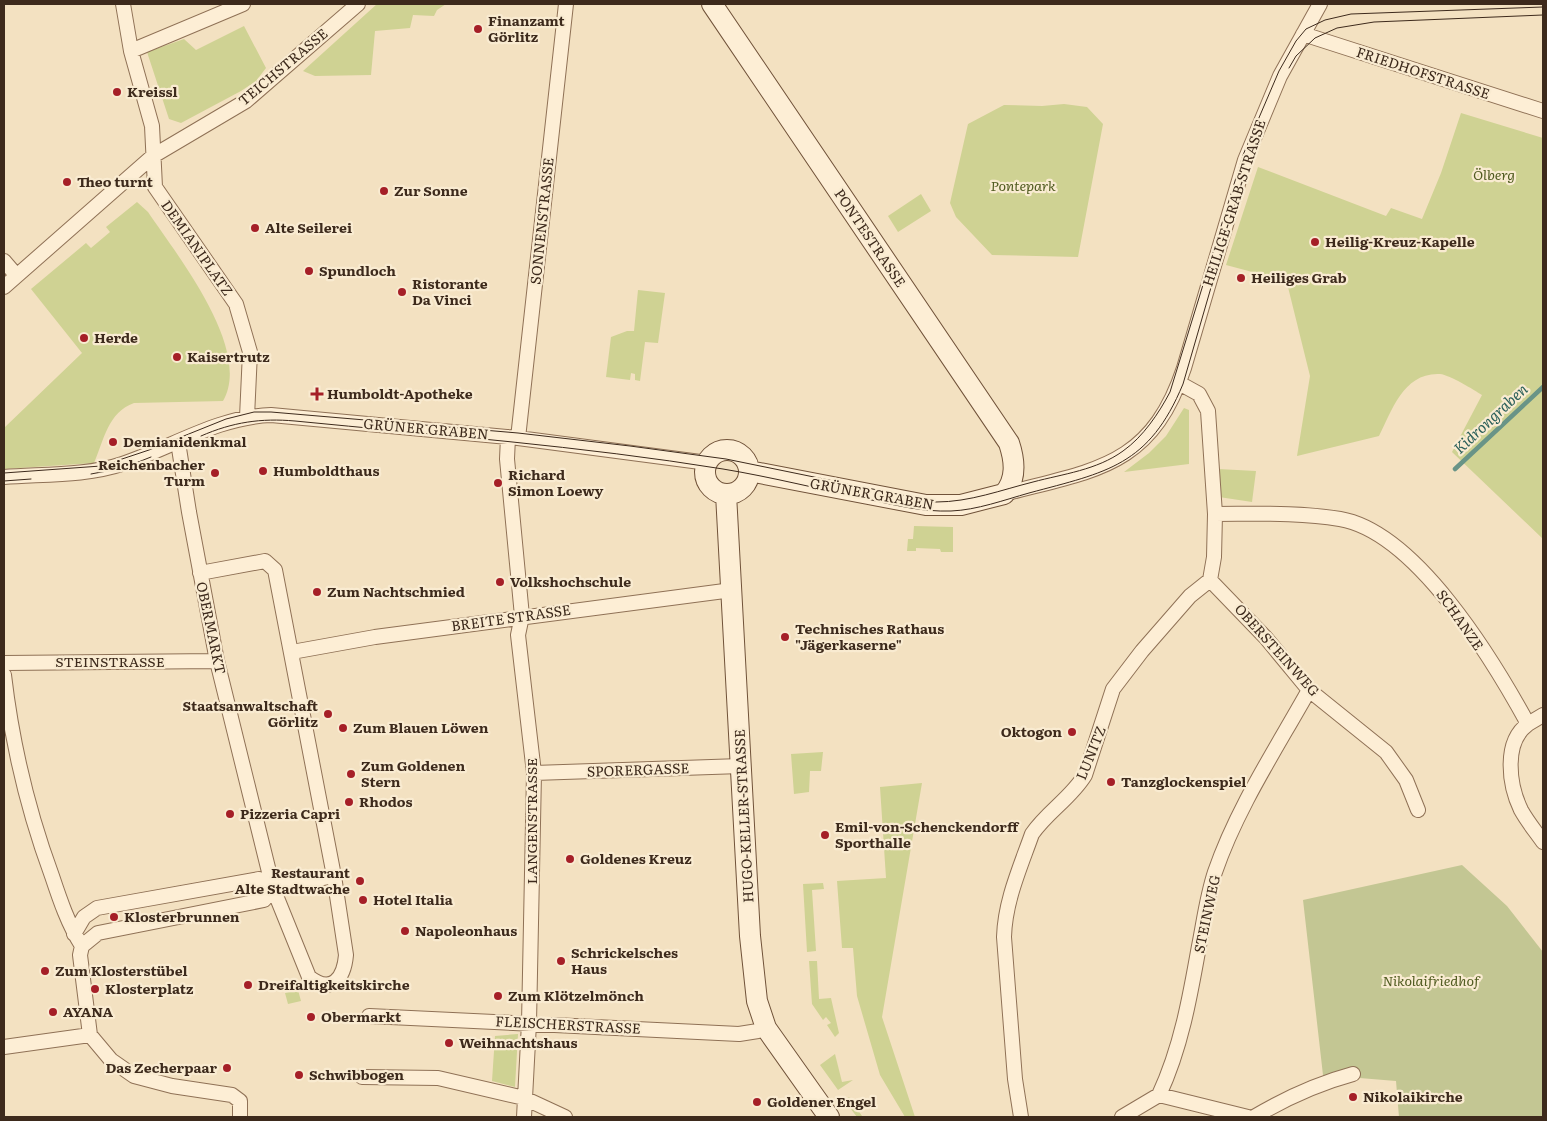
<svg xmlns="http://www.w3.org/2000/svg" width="1547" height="1121" viewBox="0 0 1547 1121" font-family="Literata,serif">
<rect width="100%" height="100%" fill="#f3e1c1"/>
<path fill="#cfd293" d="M 377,4 L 446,4 L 437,10 L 434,16 L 413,15 L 410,28 L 375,31 L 371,75 L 315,76 L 303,71 Z
M 244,26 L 266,68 L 256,81 L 241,91 L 181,123 L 169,119 L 147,52 L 184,39 L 196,50 Z
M 1064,104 L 1087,107 L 1103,124 L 1078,257 L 992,255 L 956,217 L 950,203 L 968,124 L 1004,105 L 1042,106 Z
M 1461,113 L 1543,138 L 1543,539 L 1452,452 L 1482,395 C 1474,390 1450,375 1440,374 C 1404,372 1392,410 1379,436 L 1297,456 L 1310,376 L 1285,275 L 1275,278 L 1226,265 L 1258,167 L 1386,216 L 1391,208 L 1422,219 L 1441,173 Z
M 921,194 L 931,211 L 898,232 L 888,216 Z
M 137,202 L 148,212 C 176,254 253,349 223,401 L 134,403 C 108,412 104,440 94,463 L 4,469 L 4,428 L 82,353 L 31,289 L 86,243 L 91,248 L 110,232 L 106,227 Z
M 638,290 L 665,293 L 658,343 L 645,342 L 640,381 L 635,380 L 635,374 L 631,373 L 630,380 L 606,377 L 611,337 L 627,331 L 634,331 Z
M 1184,408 L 1189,410 L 1189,464 L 1124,472 L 1149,453 L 1166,436 Z
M 1218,469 L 1256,471 L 1252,502 L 1219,497 Z
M 914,526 L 953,527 L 953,552 L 941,552 L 940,549 L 916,548 L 916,551 L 907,551 L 908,539 L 913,539 Z
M 823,752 L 821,771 L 810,771 L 809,792 L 794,794 L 791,754 Z
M 922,783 L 882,1017 L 915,1117 L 905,1117 L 880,1075 L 857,996 L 853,948 L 842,948 L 837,881 L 886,878 L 880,787 Z
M 823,883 L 824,889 L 812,890 L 816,951 L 807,952 L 803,884 Z
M 809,961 L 817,961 L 819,999 L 831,998 L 839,1033 L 835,1037 L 827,1025 L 831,1023 L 826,1017 L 823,1020 L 812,1004 Z
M 298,990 L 301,1001 L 288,1004 L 285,993 Z
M 518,1034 L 515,1087 L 492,1081 L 495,1036 Z
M 835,1054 L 842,1082 L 853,1080 L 838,1090 L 820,1065 Z
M 849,1097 L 862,1116 L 857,1117 L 844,1100 Z"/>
<path fill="#c3c693" d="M 1462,865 L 1507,906 L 1543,952 L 1543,1117 L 1399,1117 L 1396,1081 L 1323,1075 L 1303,900 Z"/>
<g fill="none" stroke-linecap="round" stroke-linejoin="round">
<path stroke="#699487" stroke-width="4.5" d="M 1455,469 L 1543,387"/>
<g stroke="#8f7156" stroke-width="16">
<path id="street" d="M 123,4 L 131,51 L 152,126 L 155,187 L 236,304 L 250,352 L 247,417
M 1303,34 L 1543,111
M 131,51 L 243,4
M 4,261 L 16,275
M 4,287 L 153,156 L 246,101 L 358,4
M 508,437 L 507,459 L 522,616 L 518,635 L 534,773 L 529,1023 L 524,1117
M 518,438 L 566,4
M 178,442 L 189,512 L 217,661 L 273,888 L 309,977 C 332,995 344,978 346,955 L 334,876 L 275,570 L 265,561 L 200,573
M 4,477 C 40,474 87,476 122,464 C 171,448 217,417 271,415 L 518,438 L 708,463
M 1004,494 C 1094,470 1151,468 1184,368 L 1245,160 L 1280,76 L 1320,4
M 1215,514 C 1256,514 1299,512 1340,519 C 1416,532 1493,660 1528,724 C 1503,742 1509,785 1521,810 C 1527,821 1536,832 1543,842
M 1210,580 L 1266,638 L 1309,690 L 1386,752 L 1406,780 L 1418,810
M 292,652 L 375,637 L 732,590
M 4,663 L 217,661
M 4,675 C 12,743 28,811 52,876 C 60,900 68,924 82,946
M 1528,724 L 1543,715
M 534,773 L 741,766
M 273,888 L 334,876
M 74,934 L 84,917 L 97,908 L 259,879 L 273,888
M 369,1016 L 739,1034 L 758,1031 L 766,1028
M 4,1047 L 90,1035
M 362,1077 L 438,1078 L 524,1098 L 565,1117
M 1159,1095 C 1181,1048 1190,997 1199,946 C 1204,921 1207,896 1215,872 C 1237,808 1276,749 1309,690
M 240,1117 L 240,1101 L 232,1095 L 172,1086 L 134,1076 L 111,1060 L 90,1035 L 80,955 L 82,946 L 98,933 L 264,900 L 273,888
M 1021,1117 L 1015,1079 L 1004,937 C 1005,901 1020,868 1032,834 C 1047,812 1071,798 1085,775 L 1113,689 L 1142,651 L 1190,596 L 1210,580 L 1214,557 L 1215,514 L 1208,411 L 1199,394 L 1179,383
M 1122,1117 L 1159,1095 L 1248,1117
M 1254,1117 C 1286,1098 1316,1084 1353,1074"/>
</g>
<g stroke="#705239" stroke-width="22">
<path id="secondary" d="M 712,4 L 1009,443 C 1015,461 1017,479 1004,494 L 961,505 L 926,505 L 749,471
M705 472a22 22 0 1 1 44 0a22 22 0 1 1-44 0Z
M 726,494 L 750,936 L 757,1001 L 766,1028 L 829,1117"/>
</g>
<use href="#street" stroke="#fdeed5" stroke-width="14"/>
<use href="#secondary" stroke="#fdeed5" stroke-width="20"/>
<path stroke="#3d2a1c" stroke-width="1" d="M 1289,68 L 1296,56 L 1315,38 L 1337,28 L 1374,22 L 1543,15
M 201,436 C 233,422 261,418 295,421 C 437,435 581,446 723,469 C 771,477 819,489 867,499 C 895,505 922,512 951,511 C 977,510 1004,500 1029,493 C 1107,472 1149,466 1183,384 L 1239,191
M 4,473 L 101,466 L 149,450 L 226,419 L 254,412 L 271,412 L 518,433 L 630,446 L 726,459 L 936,502 C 970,502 1001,490 1033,482 C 1063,474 1097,470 1123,451 C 1143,437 1159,413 1170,392 L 1243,155 L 1279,71 L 1296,41 L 1306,29 L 1325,20 L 1351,14 L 1543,7
M 91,474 L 123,468 L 151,457
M 4,481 L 31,479"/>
</g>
<g fill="#a51f27" stroke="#f9ebd1" stroke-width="2">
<circle cx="478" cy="29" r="5"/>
<circle cx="117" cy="92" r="5"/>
<circle cx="67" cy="182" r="5"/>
<circle cx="384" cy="191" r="5"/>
<circle cx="255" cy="228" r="5"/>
<circle cx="1315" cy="242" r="5"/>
<circle cx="309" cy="271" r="5"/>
<circle cx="1241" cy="278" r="5"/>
<circle cx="402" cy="292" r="5"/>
<circle cx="84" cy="338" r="5"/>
<circle cx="177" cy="357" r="5"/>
<path d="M314.5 386.5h5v5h5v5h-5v5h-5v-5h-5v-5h5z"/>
<circle cx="113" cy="442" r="5"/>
<circle cx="263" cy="471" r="5"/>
<circle cx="215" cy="473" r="5"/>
<circle cx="498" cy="483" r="5"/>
<circle cx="500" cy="582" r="5"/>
<circle cx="317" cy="592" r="5"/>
<circle cx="785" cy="637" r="5"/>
<circle cx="328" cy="714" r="5"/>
<circle cx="343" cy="728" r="5"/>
<circle cx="1072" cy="732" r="5"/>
<circle cx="351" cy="774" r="5"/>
<circle cx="1111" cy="782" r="5"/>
<circle cx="349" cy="802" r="5"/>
<circle cx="230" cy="814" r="5"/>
<circle cx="825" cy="835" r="5"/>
<circle cx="570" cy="859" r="5"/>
<circle cx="360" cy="881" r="5"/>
<circle cx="363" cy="900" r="5"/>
<circle cx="114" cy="917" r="5"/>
<circle cx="405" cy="931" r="5"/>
<circle cx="561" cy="961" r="5"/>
<circle cx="45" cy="971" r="5"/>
<circle cx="248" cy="985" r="5"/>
<circle cx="95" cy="989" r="5"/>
<circle cx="498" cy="996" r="5"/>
<circle cx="53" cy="1012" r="5"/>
<circle cx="311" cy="1017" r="5"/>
<circle cx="449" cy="1043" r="5"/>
<circle cx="227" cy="1068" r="5"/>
<circle cx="299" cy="1075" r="5"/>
<circle cx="1353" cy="1097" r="5"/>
<circle cx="757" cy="1102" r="5"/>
</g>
<g text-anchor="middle" stroke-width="4.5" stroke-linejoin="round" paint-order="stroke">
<g font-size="14" font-weight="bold" fill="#3d2a1c" stroke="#f9ebd1" text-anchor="start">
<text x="488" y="26">Finanzamt<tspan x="488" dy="16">Görlitz</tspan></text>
<text x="127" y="97">Kreissl</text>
<text x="77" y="187">Theo turnt</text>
<text x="394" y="196">Zur Sonne</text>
<text x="265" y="233">Alte Seilerei</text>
<text x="1325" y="247">Heilig-Kreuz-Kapelle</text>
<text x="319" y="276">Spundloch</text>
<text x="1251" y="283">Heiliges Grab</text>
<text x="412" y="289">Ristorante<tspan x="412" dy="16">Da Vinci</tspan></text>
<text x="94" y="343">Herde</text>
<text x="187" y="362">Kaisertrutz</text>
<text x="327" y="399">Humboldt-Apotheke</text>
<text x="123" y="447">Demianidenkmal</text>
<text x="205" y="470" text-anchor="end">Reichenbacher<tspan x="205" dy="16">Turm</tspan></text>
<text x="273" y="476">Humboldthaus</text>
<text x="508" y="480">Richard<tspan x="508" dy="16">Simon Loewy</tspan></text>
<text x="510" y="587">Volkshochschule</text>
<text x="327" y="597">Zum Nachtschmied</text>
<text x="795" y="634">Technisches Rathaus<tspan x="795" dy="16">"Jägerkaserne"</tspan></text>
<text x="318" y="711" text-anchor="end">Staatsanwaltschaft<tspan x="318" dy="16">Görlitz</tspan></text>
<text x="353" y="733">Zum Blauen Löwen</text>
<text x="1062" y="737" text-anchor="end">Oktogon</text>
<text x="361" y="771">Zum Goldenen<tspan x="361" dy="16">Stern</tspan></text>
<text x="1121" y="787">Tanzglockenspiel</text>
<text x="359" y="807">Rhodos</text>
<text x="240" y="819">Pizzeria Capri</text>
<text x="835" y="832">Emil-von-Schenckendorff<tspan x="835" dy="16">Sporthalle</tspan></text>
<text x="580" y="864">Goldenes Kreuz</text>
<text x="350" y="878" text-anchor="end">Restaurant<tspan x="350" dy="16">Alte Stadtwache</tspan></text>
<text x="373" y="905">Hotel Italia</text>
<text x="124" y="922">Klosterbrunnen</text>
<text x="415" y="936">Napoleonhaus</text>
<text x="571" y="958">Schrickelsches<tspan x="571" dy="16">Haus</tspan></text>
<text x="55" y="976">Zum Klosterstübel</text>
<text x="258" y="990">Dreifaltigkeitskirche</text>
<text x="105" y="994">Klosterplatz</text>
<text x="508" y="1001">Zum Klötzelmönch</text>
<text x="63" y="1017">AYANA</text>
<text x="321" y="1022">Obermarkt</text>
<text x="459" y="1048">Weihnachtshaus</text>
<text x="217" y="1073" text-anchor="end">Das Zecherpaar</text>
<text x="309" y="1080">Schwibbogen</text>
<text x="1363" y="1102">Nikolaikirche</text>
<text x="767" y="1107">Goldener Engel</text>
</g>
<g font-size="14" fill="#3d2a1c" stroke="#f9ebd1">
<text transform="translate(283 67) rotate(-40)" y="5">TEICHSTRASSE</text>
<text transform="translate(1423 73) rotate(18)" y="5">FRIEDHOFSTRASSE</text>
<text transform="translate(1234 203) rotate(-72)" y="5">HEILIGE-GRAB-STRASSE</text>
<text transform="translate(542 221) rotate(-84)" y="5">SONNENSTRASSE</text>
<text transform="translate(870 238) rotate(56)" y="5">PONTESTRASSE</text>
<text transform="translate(197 248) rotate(55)" y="5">DEMIANIPLATZ</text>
<text transform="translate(426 429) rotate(5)" y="5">GRÜNER GRABEN</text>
<text transform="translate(872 494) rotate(10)" y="5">GRÜNER GRABEN</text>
<text transform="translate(511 618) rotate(-8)" y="5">BREITE STRASSE</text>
<text transform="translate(1460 620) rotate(55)" y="5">SCHANZE</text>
<text transform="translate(211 628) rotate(78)" y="5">OBERMARKT</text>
<text transform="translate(1277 650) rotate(48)" y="5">OBERSTEINWEG</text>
<text x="110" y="667">STEINSTRASSE</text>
<text transform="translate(1091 753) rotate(-68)" y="5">LUNITZ</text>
<text transform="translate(638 770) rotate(-2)" y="5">SPORERGASSE</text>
<text transform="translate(744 816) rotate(-93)" y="5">HUGO-KELLER-STRASSE</text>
<text transform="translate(532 821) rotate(-90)" y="5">LANGENSTRASSE</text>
<text transform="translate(1207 914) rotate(-78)" y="5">STEINWEG</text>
<text transform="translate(568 1025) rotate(3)" y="5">FLEISCHERSTRASSE</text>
</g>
<g font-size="14" font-style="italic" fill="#505b20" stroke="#f9ebd1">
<text x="1494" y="180">Ölberg</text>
<text x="1023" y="191">Pontepark</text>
<text x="1431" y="986">Nikolaifriedhof</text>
</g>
<g font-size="15" font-style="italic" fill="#295e58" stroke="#f9ebd1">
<text transform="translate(1491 419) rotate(-43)" y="5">Kidrongraben</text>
</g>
</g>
<rect width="1547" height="1121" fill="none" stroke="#3d2a1c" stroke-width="10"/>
</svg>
